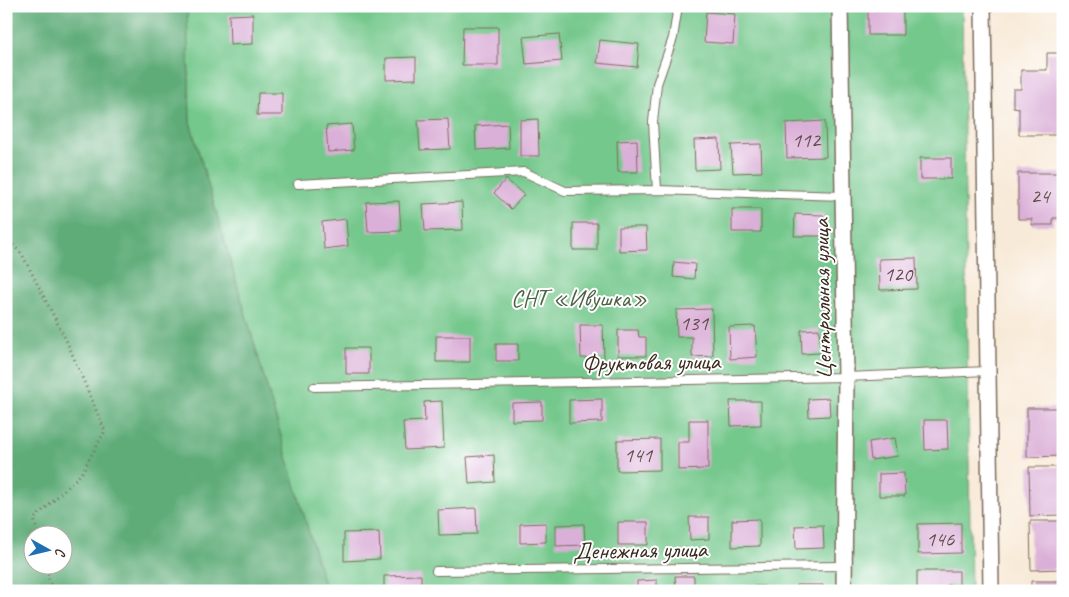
<svg xmlns="http://www.w3.org/2000/svg" width="1069" height="597" viewBox="0 0 1069 597" font-family="Caveat,sans-serif">
<rect width="100%" height="100%" fill="#fff"/>
<filter id="ink" filterUnits="userSpaceOnUse"><feTurbulence type="fractalNoise" baseFrequency=".02" numOctaves="2"/><feDisplacementMap in="SourceGraphic" scale="10" xChannelSelector="R" yChannelSelector="G"/><feConvolveMatrix kernelMatrix="1 2 1 2 8 2 1 2 1" color-interpolation-filters="sRGB"/></filter>
<filter id="wash" filterUnits="userSpaceOnUse"><feTurbulence type="fractalNoise" baseFrequency=".0096" numOctaves="4" result="noise"/><feDisplacementMap in="SourceGraphic" scale="20" xChannelSelector="R" yChannelSelector="G"/><feGaussianBlur stdDeviation="1.12" result="paint"/><feColorMatrix in="noise" values="0 0 0 0 0 0 0 0 0 0 0 0 0 0 0 0 0 1.4 0 .05"/><feComposite in="paint" operator="in"/></filter>
<g filter="url(#wash)">
<rect width="100%" height="100%" fill="#f8ead8"/>
<path fill="#74c88c" stroke="#587955" d="M 187,6 L 962,6 L 971,591 L 326,591 L 190,122 Z"/>
<path fill="#5fac78" stroke="#4d6b4b" fill-rule="evenodd" d="M 6,6 L 187,6 L 190,122 L 326,591 L 6,591 ZM 32,534 L 62,534 L 62,564 L 32,564 Z"/>
<g id="blocks">
<path fill="#dbb0d8" d="M 868,10 L 903,10 L 903,35 L 868,35 Z
M 706,12 L 735,14 L 733,44 L 704,42 Z
M 253,14 L 253,44 L 230,45 L 229,15 Z
M 463,27 L 498,27 L 498,65 L 462,65 Z
M 559,34 L 562,61 L 526,64 L 523,37 Z
M 600,40 L 639,44 L 637,67 L 597,63 Z
M 1047,53 L 1063,53 L 1063,135 L 1019,135 L 1019,108 L 1013,107 L 1013,89 L 1021,89 L 1021,70 L 1047,70 Z
M 416,57 L 416,79 L 386,80 L 386,58 Z
M 258,93 L 282,93 L 282,115 L 257,115 Z
M 448,119 L 450,149 L 420,150 L 418,120 Z
M 538,119 L 539,156 L 520,156 L 520,120 Z
M 825,121 L 826,157 L 787,158 L 786,123 Z
M 352,124 L 354,150 L 328,152 L 326,126 Z
M 508,124 L 509,148 L 476,150 L 475,126 Z
M 719,139 L 720,169 L 695,170 L 694,140 Z
M 637,140 L 638,172 L 618,172 L 617,141 Z
M 761,144 L 762,172 L 733,173 L 731,145 Z
M 920,158 L 951,158 L 951,179 L 920,179 Z
M 1018,173 L 1063,173 L 1063,218 L 1053,218 L 1053,225 L 1032,225 L 1032,219 L 1018,219 Z
M 506,179 L 524,195 L 511,209 L 494,193 Z
M 399,201 L 401,231 L 368,232 L 366,202 Z
M 462,202 L 463,230 L 425,231 L 423,204 Z
M 732,209 L 761,209 L 761,232 L 732,232 Z
M 795,214 L 823,215 L 823,236 L 794,236 Z
M 346,219 L 348,246 L 324,249 L 322,222 Z
M 573,223 L 597,223 L 597,250 L 573,250 Z
M 619,227 L 646,227 L 647,250 L 619,251 Z
M 916,258 L 917,289 L 880,290 L 879,259 Z
M 674,262 L 695,264 L 694,279 L 673,277 Z
M 712,309 L 713,356 L 692,357 L 692,337 L 677,337 L 676,310 Z
M 580,325 L 603,325 L 604,358 L 581,358 Z
M 755,326 L 757,357 L 730,359 L 729,327 Z
M 819,329 L 821,353 L 802,354 L 801,330 Z
M 618,330 L 638,330 L 639,337 L 646,337 L 646,356 L 618,356 Z
M 436,336 L 470,336 L 470,362 L 436,362 Z
M 496,344 L 518,344 L 518,361 L 496,361 Z
M 346,348 L 369,348 L 369,374 L 346,374 Z
M 829,398 L 830,416 L 809,417 L 808,399 Z
M 602,399 L 602,422 L 569,423 L 569,400 Z
M 442,401 L 444,448 L 405,450 L 403,422 L 425,421 L 424,402 Z
M 730,401 L 761,401 L 761,425 L 731,426 Z
M 542,402 L 542,420 L 512,421 L 512,403 Z
M 1027,408 L 1063,408 L 1063,456 L 1027,457 Z
M 689,420 L 708,420 L 708,469 L 678,470 L 678,442 L 689,442 Z
M 924,420 L 947,420 L 948,449 L 925,450 Z
M 895,438 L 898,456 L 871,460 L 869,442 Z
M 660,439 L 660,470 L 617,471 L 617,440 Z
M 494,455 L 495,482 L 469,484 L 467,457 Z
M 1029,467 L 1063,467 L 1063,515 L 1030,516 Z
M 904,473 L 905,496 L 879,496 L 879,474 Z
M 476,508 L 477,534 L 439,535 L 438,510 Z
M 689,517 L 709,517 L 709,539 L 690,540 Z
M 760,519 L 760,546 L 732,547 L 732,520 Z
M 1030,521 L 1063,521 L 1063,569 L 1031,570 Z
M 618,522 L 648,522 L 648,545 L 618,545 Z
M 546,523 L 546,542 L 520,543 L 520,524 Z
M 961,523 L 961,553 L 918,554 L 918,524 Z
M 584,524 L 585,545 L 556,546 L 556,525 Z
M 823,525 L 824,548 L 796,549 L 795,526 Z
M 379,532 L 380,559 L 344,561 L 344,533 Z
M 917,571 L 959,571 L 959,585 L 947,585 L 947,591 L 917,591 Z
M 421,575 L 421,591 L 384,591 L 384,576 Z
M 675,576 L 694,576 L 694,591 L 676,591 Z
M 657,580 L 657,591 L 637,591 L 637,581 Z
M 1031,581 L 1063,581 L 1063,591 L 1031,591 Z
M 796,585 L 823,585 L 823,591 L 796,591 Z
M 737,586 L 764,586 L 765,591 L 737,591 Z"/>
</g>
</g>
<g filter="url(#ink)">
<use href="#blocks" fill-opacity="0" stroke="#7d6d5f" stroke-width="1"/>
<g fill="none" stroke-linecap="round" stroke-linejoin="round">
<g stroke="#7d6d5f" stroke-width="10">
<path id="lane" d="M 298,184 L 524,172 L 565,191 L 657,190 L 843,196
M 657,190 L 653,122 L 657,84 L 673,38 L 678,6
M 314,387 L 846,377 L 988,371
M 436,571 L 844,566"/>
</g>
<g stroke="#7d6d5f" stroke-width="18">
<path id="street" d="M 840,6 L 846,377 L 844,591
M 983,6 L 991,591"/>
</g>
<path stroke="#7d6d5f" stroke-width="3" stroke-dasharray="1 4" stroke-linecap="butt" d="M 6,238 L 22,254 L 67,342 L 105,431 L 81,474 L 34,519 L 38,534
M 45,564 L 52,591"/>
<use href="#lane" stroke="#fff" stroke-width="8"/>
<use href="#street" stroke="#fff" stroke-width="15"/>
</g>
</g>
<g text-anchor="middle" stroke-width="4" stroke-linejoin="round" paint-order="stroke">
<g font-size="21" fill="#634c4c">
<text x="806" y="147">112</text>
<text x="1040" y="203">24</text>
<text x="898" y="281">120</text>
<text x="694" y="330">131</text>
<text x="638" y="462">141</text>
<text x="940" y="546">146</text>
</g>
<g font-size="24" fill="#4f6144" stroke="#fff">
<text x="579" y="306">СНТ «Ивушка»</text>
</g>
<g font-size="24" fill="#3b2a1e" stroke="#fff">
<text transform="translate(822 299) rotate(-91)" y="8">Центральная улица</text>
<text transform="translate(651 362) rotate(-1)" y="8">Фруктовая улица</text>
<text transform="translate(640 550) rotate(-1)" y="8">Денежная улица</text>
</g>
</g>
<rect width="1069" height="597" fill="none" stroke="#fff" stroke-width="25"/>
<g transform="translate(48 550) rotate(98)"><circle r="24" fill="#ffffff" stroke="#b1aaa5"/>
<path d="M0-4L9 19L0 12L-9 19Z" fill="#1f6fb2"/>
<text y="-8" font-size="14" font-weight="bold" text-anchor="middle" fill="#3b2a1e">С</text>
</g>
</svg>
